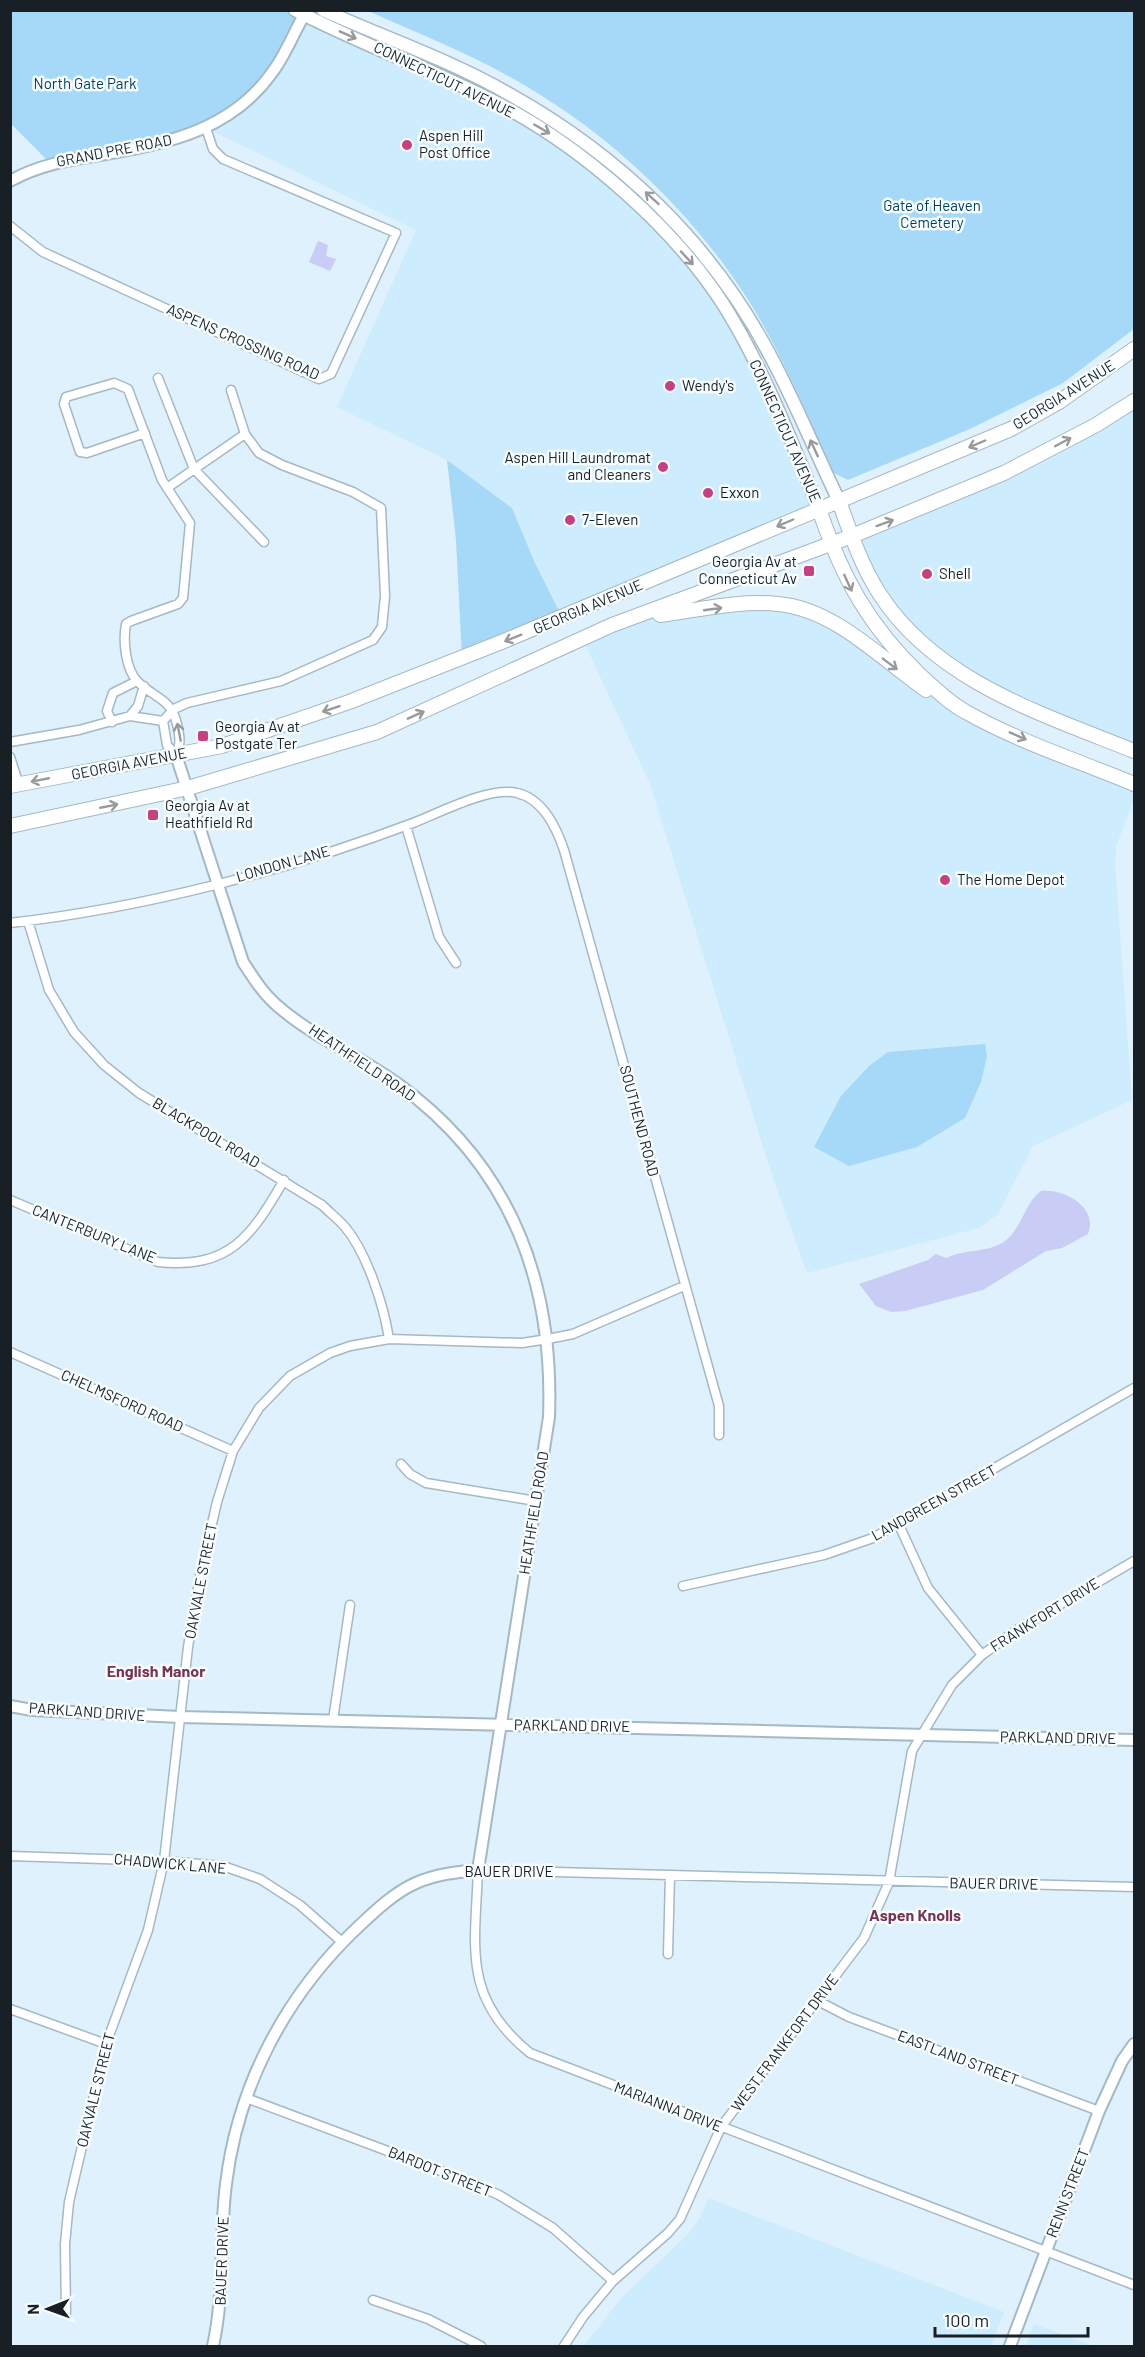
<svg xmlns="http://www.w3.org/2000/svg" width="1145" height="2357" viewBox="0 0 1145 2357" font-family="Barlow,sans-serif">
<rect width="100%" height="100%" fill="#dff1fc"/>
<path fill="#cdecfd" d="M 304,15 L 550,134 L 643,211 L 724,306 L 819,509 L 562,617 L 535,563 L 512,508 L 447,460 L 337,407 L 416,230 L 206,128 Z
M 1134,401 L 1134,751 L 1012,699 L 908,630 L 852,536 L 917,511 Z
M 731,606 L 809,611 L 931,694 L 1134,784 L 1134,801 L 1116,846 L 1115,864 L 1132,1100 L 1033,1146 L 998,1214 L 979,1228 L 807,1273 L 770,1169 L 650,784 L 583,640 L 634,618 Z
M 708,2198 L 1004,2312 L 991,2346 L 584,2346 L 621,2298 L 688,2234 L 701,2217 Z
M 1034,2324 L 1093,2346 L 1026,2346 Z"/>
<path fill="#a5d9f7" d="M 295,10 L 304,15 L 270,76 L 206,128 L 51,164 L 11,124 L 10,11 Z
M 368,11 L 1134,11 L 1134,329 L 1063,383 L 970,429 L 848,480 L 834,473 C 806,414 781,350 745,295 C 686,205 605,130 512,78 C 466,52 415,32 368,11 Z
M 447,460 L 512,508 L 535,563 L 562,617 L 462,658 L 456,540 Z
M 985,1044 L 987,1056 L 981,1082 L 965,1118 L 917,1147 L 849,1166 L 814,1147 L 841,1096 L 869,1066 L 888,1052 Z"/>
<path fill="#c9ccf4" d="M 318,241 L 328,245 L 326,256 L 336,259 L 330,271 L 309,262 Z
M 1041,1191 C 1063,1188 1099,1207 1088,1234 L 1062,1248 L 1046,1251 L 983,1290 L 905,1311 L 891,1312 L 876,1306 L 859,1284 L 928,1260 L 936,1254 L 946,1258 C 964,1249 989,1253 1005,1241 C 1022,1228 1024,1204 1041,1191 Z"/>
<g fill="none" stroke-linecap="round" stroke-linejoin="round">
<g stroke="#a3b9c5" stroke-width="11">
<path id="minor" d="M 10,226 L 43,252 L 319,379 L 331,374 L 396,233 L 223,159 L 213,149 L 206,128
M 158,378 L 194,469 L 264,542
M 145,433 L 87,453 L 80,452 L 64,404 L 66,397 L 114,383 L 128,389 L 162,480 L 190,523 L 183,598 L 178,604 L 131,621 L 126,624 C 123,640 125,669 138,682 C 154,698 171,698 177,724 C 180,737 181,743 176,755 L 167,745 L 163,721
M 167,488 L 245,434
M 130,716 L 138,706 L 144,686
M 163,721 L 174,709 L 187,703 L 281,681 L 373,640 L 382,627 L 385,596 L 381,508 L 353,492 L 282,465 L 259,453 L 245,434 L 231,390
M 112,722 L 107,711 L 113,693 L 137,681
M 10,742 L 79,730 L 130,716 L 163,721
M 10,757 L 19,785
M 406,826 L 439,937 L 456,963
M 28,921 L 49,990 L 74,1032 L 104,1065 L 139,1093 L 322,1205 C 329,1212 338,1219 345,1227 C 367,1253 384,1306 389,1339
M 10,923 C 143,908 289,870 413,823 C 439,813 490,786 517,793 C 543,799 556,827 564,850 L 719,1406 L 719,1435
M 10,1200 L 158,1262 C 230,1269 251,1237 284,1180
M 10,1352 L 233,1451
M 401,1464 L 410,1474 L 426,1483 L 536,1501
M 899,1525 L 928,1588 L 982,1655
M 683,1586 L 824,1555 L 873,1538 L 1134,1388
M 333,1720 L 350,1605
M 10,1856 L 164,1861 L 223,1866 L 260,1879 L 300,1905 L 342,1942
M 1134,1887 L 478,1870 C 475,1948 462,1998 530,2053 L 1134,2285
M 668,1954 L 670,1875
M 818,2001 L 849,2017 L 1099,2111
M 10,2009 L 106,2044
M 246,2098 L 465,2180 L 499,2195 L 553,2228 L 613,2281
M 373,2300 L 428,2319 L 481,2346
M 66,2313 L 65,2244 L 69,2202 L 106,2044 L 148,1930 L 164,1861 L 188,1647 L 200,1576 L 217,1502 L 233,1451 L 259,1408 L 290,1376 L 330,1353 L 350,1346 L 389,1339 L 522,1343 L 548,1339 L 573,1334 L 684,1286
M 564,2346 L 583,2317 L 613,2281 L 668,2233 L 680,2219 L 721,2127 L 864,1938 L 889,1882 L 912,1751 L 952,1685 L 982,1655 L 1018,1629 L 1134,1561"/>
</g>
<g stroke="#a3b9c5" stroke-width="14">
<path id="tertiary" d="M 10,181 C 42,163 76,159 111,153 C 172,143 233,127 271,74 C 286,55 294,31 307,10
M 176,755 L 243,962 C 254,979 264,995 280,1008 C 315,1038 361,1057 398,1084 C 511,1166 554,1281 549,1417 L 478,1870 C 457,1872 436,1874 416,1883 C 395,1892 375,1911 358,1927 C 286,1995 238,2085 226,2184 C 219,2238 225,2292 213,2346
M 10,1706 L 32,1710 L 180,1717 L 1134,1740
M 1010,2346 L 1099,2111 L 1122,2061 L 1134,2044"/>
</g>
<g stroke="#a3b9c5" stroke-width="15">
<path id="secondary" d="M 295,10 C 362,45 434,70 501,105 C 583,148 675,228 725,307 C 764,370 791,440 819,509
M 323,10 C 385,38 450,60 509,94 C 620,156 712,244 771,357 C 796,404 816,453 839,501"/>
</g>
<g stroke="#a3b9c5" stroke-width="16">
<path id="primary" d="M 839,501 C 850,532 861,565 879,593 C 935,681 1042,714 1134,751
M 819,509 C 842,577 868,625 920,675 C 934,688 949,703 966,712 C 1019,742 1079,761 1134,784
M 660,615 C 698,610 739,600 778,604 C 835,609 881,659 926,690
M 10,786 L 222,746 L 349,702 L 499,643 L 1011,429 L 1059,402 L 1134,349
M 10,826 L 188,788 L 377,732 L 612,625 L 852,536 L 1004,473 L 1096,425 L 1134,401"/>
</g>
<use href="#minor" stroke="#fff" stroke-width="8"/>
<use href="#tertiary" stroke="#fff" stroke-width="10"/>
<use href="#secondary" stroke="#fff" stroke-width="12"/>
<use href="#primary" stroke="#fff" stroke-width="14"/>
</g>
<defs><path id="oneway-shaft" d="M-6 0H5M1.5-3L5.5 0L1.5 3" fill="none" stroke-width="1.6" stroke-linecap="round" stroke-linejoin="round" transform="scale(1.5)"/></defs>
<g stroke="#979b9d">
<use href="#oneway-shaft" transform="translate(348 35) rotate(24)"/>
<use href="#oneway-shaft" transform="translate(542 129) rotate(30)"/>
<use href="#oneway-shaft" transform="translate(652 198) rotate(-138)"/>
<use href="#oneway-shaft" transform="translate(687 258) rotate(47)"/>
<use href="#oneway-shaft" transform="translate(1063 442) rotate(-28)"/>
<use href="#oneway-shaft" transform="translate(977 444) rotate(157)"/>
<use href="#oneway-shaft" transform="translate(814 448) rotate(-115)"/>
<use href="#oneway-shaft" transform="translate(785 523) rotate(157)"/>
<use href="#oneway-shaft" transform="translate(885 523) rotate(-20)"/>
<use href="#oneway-shaft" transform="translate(848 583) rotate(65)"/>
<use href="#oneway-shaft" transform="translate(713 609) rotate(-8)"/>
<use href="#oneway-shaft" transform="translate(513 638) rotate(158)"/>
<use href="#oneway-shaft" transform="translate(890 664) rotate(37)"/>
<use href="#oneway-shaft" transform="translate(331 709) rotate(161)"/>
<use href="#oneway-shaft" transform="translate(416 715) rotate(-24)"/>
<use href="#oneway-shaft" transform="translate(179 732) rotate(-101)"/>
<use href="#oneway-shaft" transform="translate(1018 736) rotate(24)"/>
<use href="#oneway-shaft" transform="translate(40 780) rotate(169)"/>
<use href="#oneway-shaft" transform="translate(109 806) rotate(-11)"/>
</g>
<g fill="#c74182" stroke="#f7fcff" stroke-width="2">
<circle cx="407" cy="145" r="6"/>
<circle cx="670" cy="386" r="6"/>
<circle cx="663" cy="467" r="6"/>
<circle cx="708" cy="493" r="6"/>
<circle cx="570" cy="520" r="6"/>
<rect x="803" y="565" width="12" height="12" rx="3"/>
<circle cx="927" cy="574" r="6"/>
<rect x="197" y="730" width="12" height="12" rx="3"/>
<rect x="147" y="809" width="12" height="12" rx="3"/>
<circle cx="945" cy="880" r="6"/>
</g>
<g text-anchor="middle" stroke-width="5" stroke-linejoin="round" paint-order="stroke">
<g font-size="15" fill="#182025" stroke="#f7fcff">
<text transform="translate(444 80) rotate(26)" y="5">CONNECTICUT AVENUE</text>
<text transform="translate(114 151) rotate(-11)" y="5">GRAND PRE ROAD</text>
<text transform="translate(243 342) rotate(24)" y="5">ASPENS CROSSING ROAD</text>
<text transform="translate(1064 395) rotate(-32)" y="5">GEORGIA AVENUE</text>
<text transform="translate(785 431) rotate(66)" y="5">CONNECTICUT AVENUE</text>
<text transform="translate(588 607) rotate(-23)" y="5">GEORGIA AVENUE</text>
<text transform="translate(129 764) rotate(-11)" y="5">GEORGIA AVENUE</text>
<text transform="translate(283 864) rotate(-16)" y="5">LONDON LANE</text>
<text transform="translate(362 1063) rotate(34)" y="5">HEATHFIELD ROAD</text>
<text transform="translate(639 1121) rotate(75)" y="5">SOUTHEND ROAD</text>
<text transform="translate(206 1133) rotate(31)" y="5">BLACKPOOL ROAD</text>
<text transform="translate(94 1234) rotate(22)" y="5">CANTERBURY LANE</text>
<text transform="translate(122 1401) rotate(24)" y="5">CHELMSFORD ROAD</text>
<text transform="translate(934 1503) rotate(-29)" y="5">LANDGREEN STREET</text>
<text transform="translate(534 1513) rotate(-81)" y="5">HEATHFIELD ROAD</text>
<text transform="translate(201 1581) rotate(-79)" y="5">OAKVALE STREET</text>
<text transform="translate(1045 1615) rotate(-32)" y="5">FRANKFORT DRIVE</text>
<text transform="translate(87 1712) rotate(4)" y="5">PARKLAND DRIVE</text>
<text transform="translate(572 1726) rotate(1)" y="5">PARKLAND DRIVE</text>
<text transform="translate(1058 1738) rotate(1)" y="5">PARKLAND DRIVE</text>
<text transform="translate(170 1864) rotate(5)" y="5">CHADWICK LANE</text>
<text x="509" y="1877">BAUER DRIVE</text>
<text transform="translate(994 1884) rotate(1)" y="5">BAUER DRIVE</text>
<text transform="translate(785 2043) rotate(-53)" y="5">WEST FRANKFORT DRIVE</text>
<text transform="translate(958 2058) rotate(21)" y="5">EASTLAND STREET</text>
<text transform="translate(96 2090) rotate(-76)" y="5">OAKVALE STREET</text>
<text transform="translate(668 2107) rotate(21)" y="5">MARIANNA DRIVE</text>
<text transform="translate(440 2172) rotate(22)" y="5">BARDOT STREET</text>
<text transform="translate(1068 2193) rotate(-69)" y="5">RENN STREET</text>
<text transform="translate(222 2261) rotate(-88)" y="5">BAUER DRIVE</text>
</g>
<g font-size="15" fill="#003f59" stroke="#f7fcff">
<text x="85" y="89">North Gate Park</text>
<text x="932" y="211">Gate of Heaven<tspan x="932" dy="17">Cemetery</tspan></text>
</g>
<g font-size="15" fill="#182025" stroke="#f7fcff" text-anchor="start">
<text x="419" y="141">Aspen Hill<tspan x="419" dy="17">Post Office</tspan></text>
<text x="682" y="391">Wendy's</text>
<text x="651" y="463" text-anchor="end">Aspen Hill Laundromat<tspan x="651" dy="17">and Cleaners</tspan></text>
<text x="720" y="498">Exxon</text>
<text x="582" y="525">7-Eleven</text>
<text x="797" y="567" text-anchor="end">Georgia Av at<tspan x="797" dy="17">Connecticut Av</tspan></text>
<text x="939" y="579">Shell</text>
<text x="215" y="732">Georgia Av at<tspan x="215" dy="17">Postgate Ter</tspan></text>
<text x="165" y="811">Georgia Av at<tspan x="165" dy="17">Heathfield Rd</tspan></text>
<text x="957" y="885">The Home Depot</text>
</g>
<g font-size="16" font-weight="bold" fill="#773452" stroke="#f7fcff">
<text x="156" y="1677">English Manor</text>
<text x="915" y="1921">Aspen Knolls</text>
</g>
</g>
<rect width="1145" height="2357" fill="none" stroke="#182025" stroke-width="24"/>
<g transform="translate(48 2309) rotate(269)" stroke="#f7fcff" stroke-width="4.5" paint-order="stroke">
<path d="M0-4.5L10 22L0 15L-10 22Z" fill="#182025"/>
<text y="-9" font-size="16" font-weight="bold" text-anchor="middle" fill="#182025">N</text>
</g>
<path d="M935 2327v9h153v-9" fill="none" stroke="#182025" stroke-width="3"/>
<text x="944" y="2327" font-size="18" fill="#182025" stroke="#f7fcff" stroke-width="4.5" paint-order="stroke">100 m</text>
</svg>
